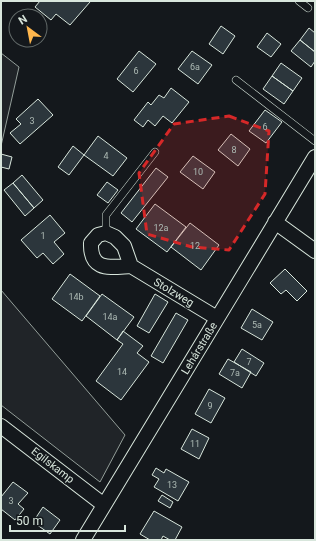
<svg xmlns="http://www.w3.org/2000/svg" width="316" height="541" viewBox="0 0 316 541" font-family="Roboto,sans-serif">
<rect width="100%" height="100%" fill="#14181c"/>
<path fill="#202428" stroke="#939e99" d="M 1,53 L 19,67 L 1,146 Z
M 1,290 L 125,435 L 100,482 L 1,405 Z"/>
<path fill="#2c363c" stroke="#d8e6dc" d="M 40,1 L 89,1 L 90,2 L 70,25 L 56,14 L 51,20 L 35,7 Z
M 221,26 L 235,36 L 223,54 L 209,44 Z
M 309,28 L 315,33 L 315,52 L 300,40 Z
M 267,33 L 281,44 L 271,57 L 257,47 Z
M 300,40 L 315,52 L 315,61 L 311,67 L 291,51 Z
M 139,51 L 156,64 L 133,92 L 117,79 Z
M 192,51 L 212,65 L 198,84 L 178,69 Z
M 281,63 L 302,78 L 293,91 L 272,76 Z
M 272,76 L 293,91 L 284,104 L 263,89 Z
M 171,88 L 189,102 L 172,123 L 163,116 L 155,126 L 148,120 L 143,127 L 134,120 L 148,102 L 151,105 L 159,95 L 164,98 Z
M 38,99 L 53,115 L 20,144 L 10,133 L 21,124 L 16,119 Z
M 265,110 L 282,122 L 266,143 L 249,131 Z
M 231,134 L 250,149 L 238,166 L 218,150 Z
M 98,136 L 127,158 L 113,176 L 84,155 Z
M 73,146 L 84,155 L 69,175 L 58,167 Z
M 1,154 L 12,157 L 9,169 L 1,167 Z
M 193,156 L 215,172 L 203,189 L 180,172 Z
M 156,168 L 168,177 L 132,222 L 121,213 Z
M 22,175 L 43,200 L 34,208 L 13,183 Z
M 107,182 L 118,190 L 108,203 L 97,195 Z
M 13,183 L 34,208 L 25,216 L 4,190 Z
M 155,204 L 186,227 L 167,252 L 136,229 Z
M 50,215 L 65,233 L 54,242 L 64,254 L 53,264 L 43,253 L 37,258 L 21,240 Z
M 190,223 L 219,245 L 201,270 L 171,247 Z
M 285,269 L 307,291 L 297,301 L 286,290 L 281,294 L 270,283 Z
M 70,274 L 100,296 L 82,321 L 52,299 Z
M 102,294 L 134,317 L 117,340 L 86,316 Z
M 155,294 L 168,302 L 149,333 L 137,326 Z
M 252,309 L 273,322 L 262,340 L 241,328 Z
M 176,313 L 188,320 L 163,363 L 151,356 Z
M 123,331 L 143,346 L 137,353 L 149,362 L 121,400 L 96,381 L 123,344 L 117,340 Z
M 242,349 L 264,363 L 256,376 L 234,362 Z
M 228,359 L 251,372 L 242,388 L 219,374 Z
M 209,389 L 225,398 L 211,423 L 195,414 Z
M 192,429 L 209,438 L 199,459 L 181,449 Z
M 156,468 L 164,473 L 166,469 L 189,482 L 178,501 L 154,487 L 159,479 L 152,475 Z
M 13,482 L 28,493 L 18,504 L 24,509 L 15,520 L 1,509 L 1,497 Z
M 162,495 L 173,502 L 170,508 L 158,501 Z
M 43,507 L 60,520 L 50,534 L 33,522 Z
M 154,511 L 182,527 L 175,540 L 170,540 L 163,536 L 161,540 L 150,540 L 140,534 Z"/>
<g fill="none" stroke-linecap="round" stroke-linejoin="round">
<g stroke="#d8e6dc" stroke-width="8">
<path id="lane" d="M 299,1 L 308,8
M 236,80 L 315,141
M 106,233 L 106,215 L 155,152"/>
</g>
<g stroke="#d8e6dc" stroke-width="16">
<path id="street" d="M 275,222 L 315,251
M 131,266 C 110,267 90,272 91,243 L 98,235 L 106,233 L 115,237 L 124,246 L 131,266 L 217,318
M 1,426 L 104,505
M 83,540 L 315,157"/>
</g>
<use href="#lane" stroke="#14181c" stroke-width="7"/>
<use href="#street" stroke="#14181c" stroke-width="14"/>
</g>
<path fill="#d62828" fill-opacity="0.2" stroke="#d62828" stroke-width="3" stroke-dasharray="8 5" stroke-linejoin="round" d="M 229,116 L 269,131 L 265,194 L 229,250 L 192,247 L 147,234 L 139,173 L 174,124 Z"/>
<g text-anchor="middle" stroke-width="3" stroke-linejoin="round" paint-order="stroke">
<g font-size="9" fill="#adbab4">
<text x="195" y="70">6a</text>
<text x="136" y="74">6</text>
<text x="32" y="124">3</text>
<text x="265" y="130">6</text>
<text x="234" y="153">8</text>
<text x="106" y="159">4</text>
<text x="198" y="175">10</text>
<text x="161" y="231">12a</text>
<text x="43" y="239">1</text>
<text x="195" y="249">12</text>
<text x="76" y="300">14b</text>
<text x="110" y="320">14a</text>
<text x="257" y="328">5a</text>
<text x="249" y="365">7</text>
<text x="122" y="375">14</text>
<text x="235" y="376">7a</text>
<text x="210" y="409">9</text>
<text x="195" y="447">11</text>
<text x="172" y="488">13</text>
<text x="11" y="504">3</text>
</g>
<g font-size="11" fill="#d8e6dc" stroke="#14181c">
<text transform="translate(174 292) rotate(31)" y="4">Stolzweg</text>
<text transform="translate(199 348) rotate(-59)" y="4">Lehárstraße</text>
<text transform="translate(53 465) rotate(38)" y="4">Egilskamp</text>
</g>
</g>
<rect width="316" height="541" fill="none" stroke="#d8e6dc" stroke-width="4"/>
<g transform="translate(28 28) rotate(328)"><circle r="19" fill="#14181c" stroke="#626a69"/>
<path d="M0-3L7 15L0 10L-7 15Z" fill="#ffb74d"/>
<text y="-6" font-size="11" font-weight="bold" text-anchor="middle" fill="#d8e6dc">N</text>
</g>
<path d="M10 525v6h115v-6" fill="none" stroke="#d8e6dc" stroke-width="2"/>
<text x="16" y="525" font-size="12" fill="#d8e6dc" stroke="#14181c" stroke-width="3" paint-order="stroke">50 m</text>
</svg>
